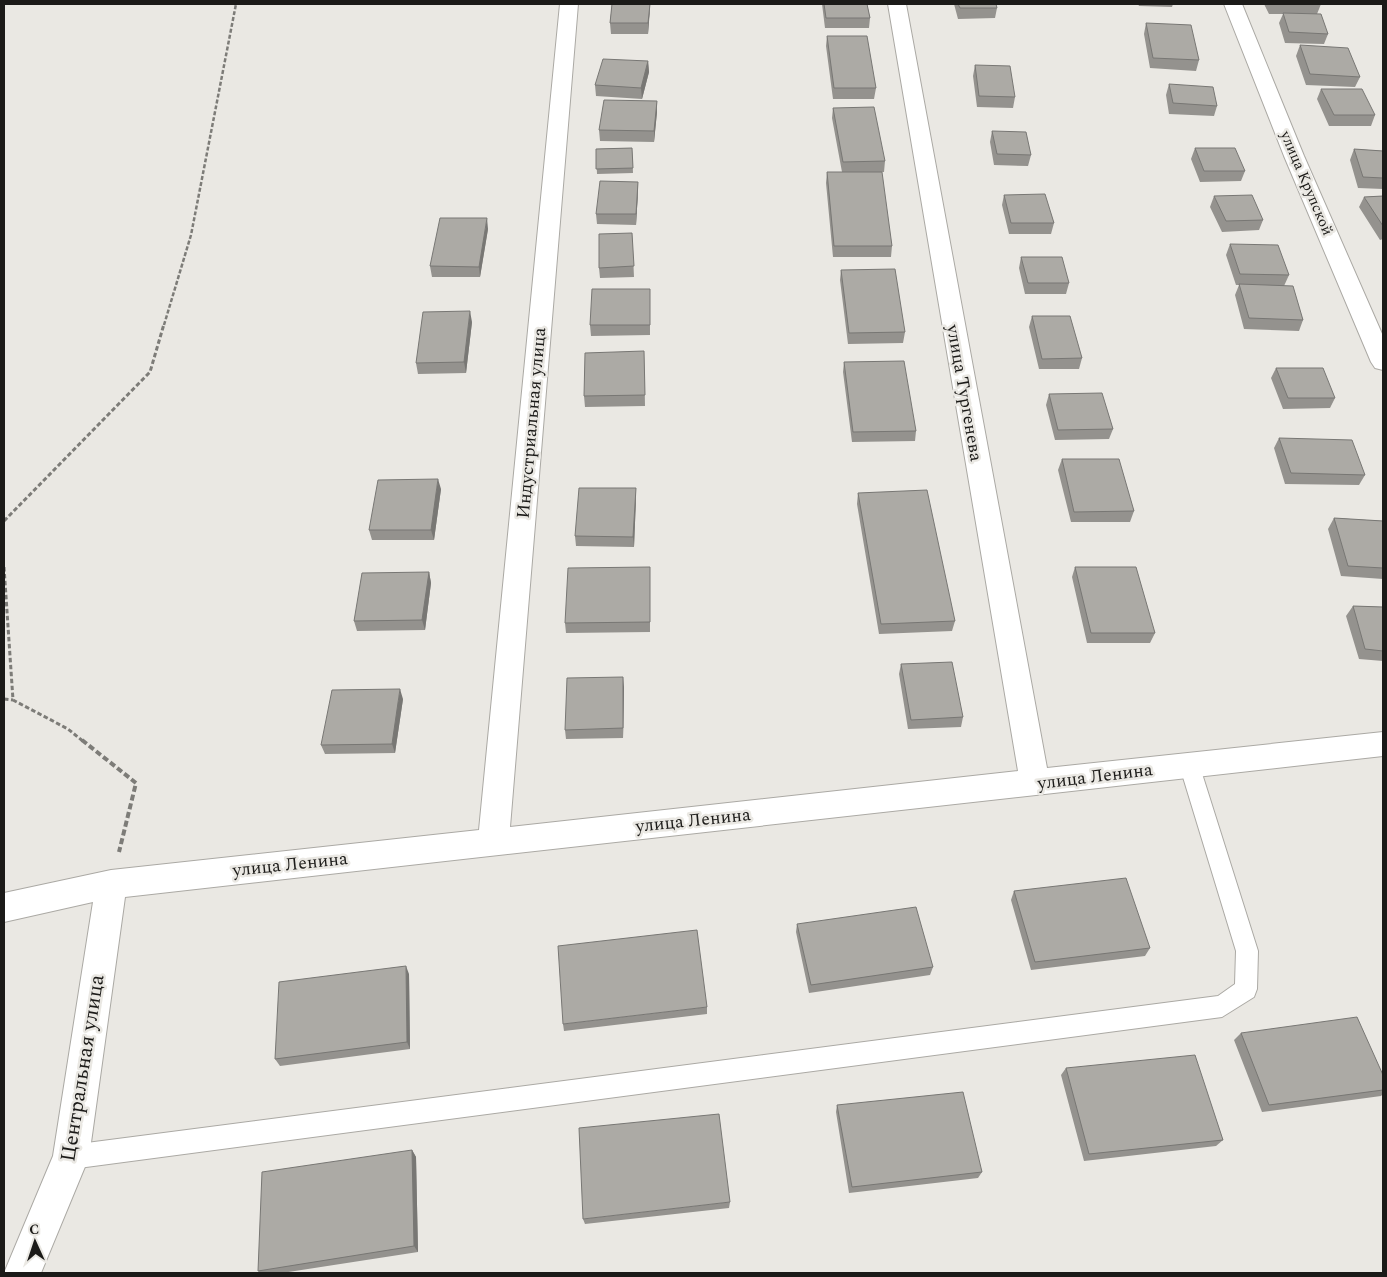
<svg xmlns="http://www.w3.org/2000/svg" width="1387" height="1277" viewBox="0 0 1387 1277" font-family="Spectral,serif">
<rect width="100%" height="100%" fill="#eae8e3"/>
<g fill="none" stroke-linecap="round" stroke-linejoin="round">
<g stroke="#aba9a4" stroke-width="2">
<path id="lane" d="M 1189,755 L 1196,758 L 1199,764 L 1258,951 L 1257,989 L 1254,997 L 1222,1017 L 71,1169 L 62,1166 L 59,1157 L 62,1148 L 71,1145 L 1218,996 L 1235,984 L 1236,951 L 1179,764 L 1182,758 Z"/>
</g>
<g stroke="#aba9a4" stroke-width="2">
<path id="street" d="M 560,4 L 578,4 L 510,827 L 1018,771 L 888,4 L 906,4 L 1047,768 L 1383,732 L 1383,756 L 125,897 L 89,1157 L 41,1273 L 4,1273 L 53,1156 L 93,902 L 4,922 L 4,893 L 111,870 L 479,830 Z
M 1224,4 L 1242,4 L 1304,156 L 1383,336 L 1383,370 L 1375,368 L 1371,362 L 1284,156 Z"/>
</g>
<path stroke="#7d7c78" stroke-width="2.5" stroke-dasharray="4 2" stroke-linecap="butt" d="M 164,325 L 191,235 L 236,4"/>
<path stroke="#7d7c78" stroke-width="3" stroke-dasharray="4.5 2.5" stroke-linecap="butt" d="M 4,521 L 150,372 L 164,324
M 4,567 L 13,700 L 68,729 L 84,742
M 4,699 L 13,700"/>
<path stroke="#7d7c78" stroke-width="4" stroke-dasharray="6 3" stroke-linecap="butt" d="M 82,740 L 136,783 L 119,852"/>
<use href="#lane" fill="#fff" fill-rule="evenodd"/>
<use href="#street" fill="#fff" fill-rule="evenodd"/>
</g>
<path fill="#94928e" d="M 612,4 L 650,4 L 648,34 L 611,34 L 610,23 Z
M 822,4 L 867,4 L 870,18 L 869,28 L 825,28 Z
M 954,4 L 996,4 L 997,8 L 995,18 L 958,19 Z
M 1138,4 L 1173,4 L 1172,7 L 1139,6 Z
M 1264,4 L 1321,4 L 1317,14 L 1328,34 L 1324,44 L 1285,43 L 1279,23 L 1283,14 L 1269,14 Z
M 1146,23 L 1199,60 L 1196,71 L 1150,68 L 1144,34 Z
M 827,36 L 876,88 L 874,99 L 833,99 L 826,46 Z
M 1300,45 L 1360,77 L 1355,87 L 1306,85 L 1296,56 Z
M 648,61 L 649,72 L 642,99 L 596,96 L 595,85 Z
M 975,65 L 1015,97 L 1013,108 L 977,107 L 973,76 Z
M 1169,84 L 1217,106 L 1214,116 L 1169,114 L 1166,95 Z
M 1321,89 L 1375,115 L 1371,126 L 1329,126 L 1317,99 Z
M 657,101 L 657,112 L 654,142 L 600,141 L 599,130 Z
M 833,108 L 885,161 L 884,172 L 866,172 L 892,246 L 891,257 L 833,257 L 826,183 L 827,172 L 842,172 L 832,118 Z
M 992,131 L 1031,155 L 1028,166 L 994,165 L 990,142 Z
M 632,148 L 633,173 L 597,174 L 596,149 Z
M 1195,148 L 1245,171 L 1241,181 L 1200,182 L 1191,159 Z
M 1354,149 L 1383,151 L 1383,189 L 1358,188 L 1350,160 Z
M 638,182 L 638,192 L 636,225 L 597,224 L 596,214 Z
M 1004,195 L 1054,223 L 1051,234 L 1009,234 L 1002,205 Z
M 1214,196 L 1263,220 L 1259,230 L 1222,232 L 1210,207 Z
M 1383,196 L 1383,239 L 1380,240 L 1359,207 L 1364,197 Z
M 488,229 L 480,277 L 432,277 L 430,266 Z
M 632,233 L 634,277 L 600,278 L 599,268 Z
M 1230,244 L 1289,275 L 1284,286 L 1303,320 L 1299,331 L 1244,329 L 1235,295 L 1239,285 L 1236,285 L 1226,255 Z
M 1021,257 L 1069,283 L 1066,294 L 1025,294 L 1019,268 Z
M 841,270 L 905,332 L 903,343 L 848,344 L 840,280 Z
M 650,300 L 650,335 L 591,336 L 590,325 Z
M 1032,316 L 1082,358 L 1079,369 L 1039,369 L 1029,327 Z
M 472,322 L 466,373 L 418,374 L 416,363 Z
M 644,351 L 645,406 L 585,407 L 584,396 Z
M 844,362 L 916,431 L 915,441 L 852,442 L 843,372 Z
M 1276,368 L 1335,398 L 1330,408 L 1283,409 L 1271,378 Z
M 1049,394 L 1113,429 L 1109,439 L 1055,440 L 1046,405 Z
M 1279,438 L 1365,475 L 1359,485 L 1285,484 L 1274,448 Z
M 1062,459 L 1134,511 L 1130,522 L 1071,522 L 1058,470 Z
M 441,489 L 434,540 L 372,540 L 369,530 Z
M 858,493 L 955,621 L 952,631 L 879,634 L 857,504 Z
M 636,498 L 634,547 L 576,546 L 575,536 Z
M 1334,518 L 1383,521 L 1383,579 L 1341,576 L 1328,529 Z
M 650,567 L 650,632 L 566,633 L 565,623 Z
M 1075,567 L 1155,633 L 1150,643 L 1087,643 L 1072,577 Z
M 429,572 L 431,583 L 425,630 L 357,631 L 354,621 Z
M 1353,606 L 1383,607 L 1383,661 L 1359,659 L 1346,616 Z
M 901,664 L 963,717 L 961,727 L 908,729 L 899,674 Z
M 624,687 L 623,738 L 566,739 L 565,730 Z
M 403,699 L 395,753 L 325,754 L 321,745 Z
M 1014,891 L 1150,948 L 1145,956 L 1031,970 L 1011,900 Z
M 797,924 L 933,967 L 930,975 L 809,993 L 796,932 Z
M 409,974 L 410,1049 L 280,1066 L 275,1059 Z
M 707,1007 L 707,1014 L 564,1031 L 563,1024 Z
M 1241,1033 L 1383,1075 L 1383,1094 L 1381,1096 L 1262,1112 L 1234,1040 Z
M 1066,1068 L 1223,1140 L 1216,1146 L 1084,1161 L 1061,1075 Z
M 837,1105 L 982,1172 L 978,1178 L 849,1193 L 836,1112 Z
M 412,1150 L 416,1157 L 418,1252 L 282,1273 L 260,1273 L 258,1271 Z
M 730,1202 L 729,1208 L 585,1224 L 583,1219 Z"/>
<path fill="#787774" d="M 650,4 L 650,9 L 648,34 L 648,23 Z
M 648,61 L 649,72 L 642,99 L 641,88 Z
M 657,101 L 657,112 L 654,142 L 654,131 Z
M 638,182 L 638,192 L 636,225 L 636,214 Z
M 487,218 L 488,229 L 480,277 L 479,267 Z
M 470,311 L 472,322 L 466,373 L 464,362 Z
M 438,479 L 441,489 L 434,540 L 431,530 Z
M 636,488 L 636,498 L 634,547 L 633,537 Z
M 429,572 L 431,583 L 425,630 L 422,620 Z
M 623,677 L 624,687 L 623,738 Z
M 400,689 L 403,699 L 395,753 L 392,744 Z
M 406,966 L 409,974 L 410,1049 L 407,1042 Z
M 412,1150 L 416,1157 L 418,1252 L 414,1246 Z"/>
<path fill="#acaaa5" stroke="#787774" d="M 612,4 L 650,4 L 648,23 L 610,23 Z
M 824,4 L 867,4 L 870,18 L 826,18 Z
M 958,4 L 996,4 L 997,8 L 960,8 Z
M 1283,13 L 1321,14 L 1328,34 L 1289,32 Z
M 1146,23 L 1191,25 L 1199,60 L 1153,58 Z
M 827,36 L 867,36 L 876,88 L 834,88 Z
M 1300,45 L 1348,48 L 1360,77 L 1310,74 Z
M 603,59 L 648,61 L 641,88 L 595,85 Z
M 975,65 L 1010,66 L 1015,97 L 979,96 Z
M 1169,84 L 1213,87 L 1217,106 L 1173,103 Z
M 1321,89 L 1362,89 L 1375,115 L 1334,115 Z
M 604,100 L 657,101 L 654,131 L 599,130 Z
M 874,107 L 885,161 L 843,162 L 833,108 Z
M 992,131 L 1026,132 L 1031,155 L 997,154 Z
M 632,148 L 633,168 L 596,169 L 596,149 Z
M 1195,148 L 1235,148 L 1245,171 L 1204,171 Z
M 1354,149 L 1383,151 L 1383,178 L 1363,177 Z
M 827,172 L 882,172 L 892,246 L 834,246 Z
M 600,181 L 638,182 L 636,214 L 596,214 Z
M 1045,194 L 1054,223 L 1011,223 L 1004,195 Z
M 1252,195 L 1263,220 L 1226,221 L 1214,196 Z
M 1383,196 L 1383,226 L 1364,197 Z
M 440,218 L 487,218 L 479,267 L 430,266 Z
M 632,233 L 634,266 L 599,268 L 599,234 Z
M 1230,244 L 1278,245 L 1289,275 L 1240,274 Z
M 1021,257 L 1062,257 L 1069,283 L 1028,283 Z
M 895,269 L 905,332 L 849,333 L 841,270 Z
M 1239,284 L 1293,286 L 1303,320 L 1249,318 Z
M 592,289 L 650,289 L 650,325 L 590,325 Z
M 470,311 L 464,362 L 416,363 L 423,312 Z
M 1032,316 L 1070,316 L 1082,358 L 1042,359 Z
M 644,351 L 645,395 L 584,396 L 585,353 Z
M 904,361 L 916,431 L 853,432 L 844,362 Z
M 1276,368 L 1323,368 L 1335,398 L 1288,398 Z
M 1102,393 L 1113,429 L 1058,430 L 1049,394 Z
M 1279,438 L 1352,440 L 1365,475 L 1291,473 Z
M 1062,459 L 1119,459 L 1134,511 L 1074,512 Z
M 438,479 L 431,530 L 369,530 L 378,480 Z
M 579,488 L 636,488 L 633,537 L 575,536 Z
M 927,490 L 955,621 L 881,624 L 858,493 Z
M 1334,518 L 1383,521 L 1383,568 L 1348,566 Z
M 650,567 L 650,622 L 565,623 L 568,568 Z
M 1075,567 L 1136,567 L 1155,633 L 1091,633 Z
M 429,572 L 422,620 L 354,621 L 362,573 Z
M 1353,606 L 1383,607 L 1383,651 L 1365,649 Z
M 952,662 L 963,717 L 911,720 L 901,664 Z
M 623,677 L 623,728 L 565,730 L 567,678 Z
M 400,689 L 392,744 L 321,745 L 332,690 Z
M 1126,878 L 1150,948 L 1035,962 L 1014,891 Z
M 916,907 L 933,967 L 811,985 L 797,924 Z
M 697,930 L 707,1007 L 563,1024 L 558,946 Z
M 406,966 L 407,1042 L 275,1059 L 279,982 Z
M 1357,1017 L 1383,1075 L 1383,1090 L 1269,1105 L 1241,1033 Z
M 1195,1055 L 1223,1140 L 1089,1154 L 1066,1068 Z
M 963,1092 L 982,1172 L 852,1187 L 837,1105 Z
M 719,1114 L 730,1202 L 583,1219 L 579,1128 Z
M 412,1150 L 414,1246 L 258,1271 L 262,1172 Z"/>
<g text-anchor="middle" stroke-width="5" stroke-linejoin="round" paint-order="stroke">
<g font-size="15" fill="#1b1a18" stroke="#eae8e3">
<text transform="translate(1307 183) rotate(67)" y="5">улица Крупской</text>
</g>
<g font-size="18" fill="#1b1a18" stroke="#eae8e3">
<text transform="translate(965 393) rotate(80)" y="6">улица Тургенева</text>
<text transform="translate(531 423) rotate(-85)" y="6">Индустриальная улица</text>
<text transform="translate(1095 776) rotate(-7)" y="6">улица Ленина</text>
<text transform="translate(693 820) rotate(-6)" y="6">улица Ленина</text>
<text transform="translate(290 864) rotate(-6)" y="6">улица Ленина</text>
</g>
<g font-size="21" fill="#1b1a18" stroke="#eae8e3">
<text transform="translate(82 1068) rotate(-81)" y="7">Центральная улица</text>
</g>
</g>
<rect width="1387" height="1277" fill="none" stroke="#1b1a18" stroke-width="10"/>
<g transform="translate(35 1242) rotate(357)" stroke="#eae8e3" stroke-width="4" paint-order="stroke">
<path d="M0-4L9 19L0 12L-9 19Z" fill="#1b1a18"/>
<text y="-8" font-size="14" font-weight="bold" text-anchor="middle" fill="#1b1a18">С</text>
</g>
</svg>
